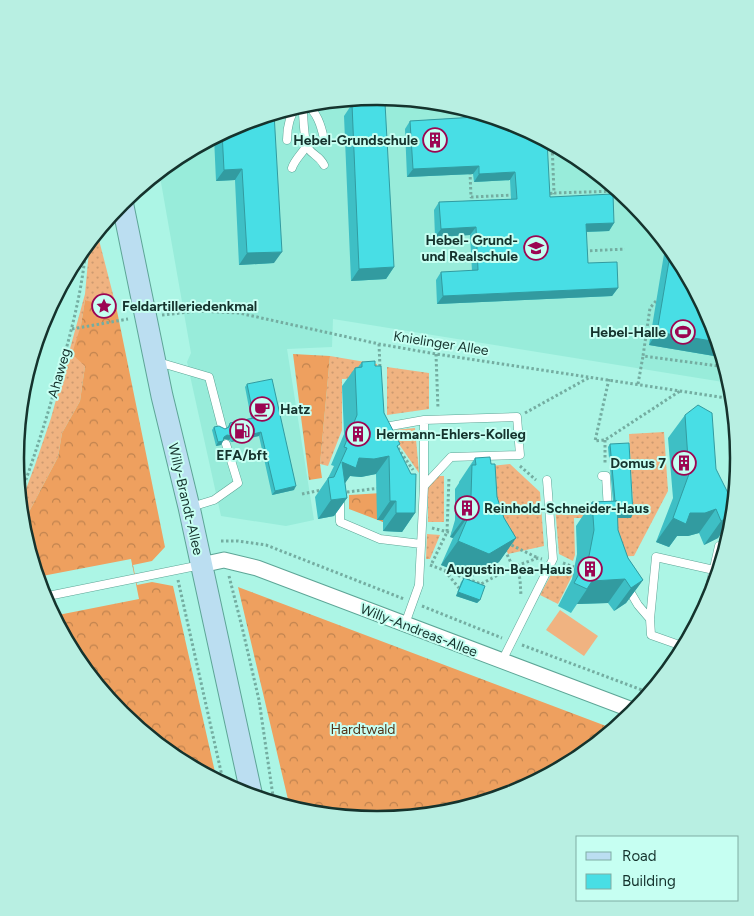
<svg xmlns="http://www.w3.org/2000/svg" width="754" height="916" viewBox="0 0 754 916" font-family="Figtree,sans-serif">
<defs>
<pattern id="grass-dots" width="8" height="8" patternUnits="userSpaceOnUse" patternTransform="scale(1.25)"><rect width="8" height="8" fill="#f0b381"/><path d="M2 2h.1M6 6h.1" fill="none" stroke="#cd9a70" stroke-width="1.8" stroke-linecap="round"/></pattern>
<pattern id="forest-crowns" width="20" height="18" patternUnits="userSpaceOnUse" patternTransform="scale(1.25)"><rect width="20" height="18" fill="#eea05f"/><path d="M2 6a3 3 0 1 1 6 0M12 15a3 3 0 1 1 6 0" fill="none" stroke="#c0834f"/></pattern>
</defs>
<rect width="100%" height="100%" fill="#acf5e5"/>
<path fill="#98ecda" d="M 377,96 L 406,99 L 405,108 L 458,106 L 516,124 L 578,157 L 633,202 L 678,257 L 712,320 L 727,369 L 723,382 L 333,319 L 332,347 L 287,349 L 314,520 L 286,526 L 221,516 L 187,362 L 191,353 L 159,171 L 176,157 L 239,123 L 307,103 Z"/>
<path fill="url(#grass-dots)" d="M 90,240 L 99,240 L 116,306 L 110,314 L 95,316 L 92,303 L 85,300 L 81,325 L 85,366 L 80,401 L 62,433 L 58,457 L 22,525 L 20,505 L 35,465 L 51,418 L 85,294 Z
M 330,356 L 377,364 L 381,419 L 370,378 L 342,379 L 342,430 L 328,466 L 320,464 Z
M 387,367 L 429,373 L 429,409 L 387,415 Z
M 415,428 L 419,473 L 394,437 L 394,430 Z
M 664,432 L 668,491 L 634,556 L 607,557 L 603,518 L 574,518 L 575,555 L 573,561 L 559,554 L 555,506 L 633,503 L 629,434 Z
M 510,464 L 540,492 L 544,546 L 508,554 L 496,524 L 491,466 Z
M 436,476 L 444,476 L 444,522 L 428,522 L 428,488 Z
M 427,534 L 440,535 L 430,559 L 426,559 Z
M 560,568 L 573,574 L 558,604 L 540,595 L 553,571 Z"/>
<path fill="url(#forest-crowns)" d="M 85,300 L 92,302 L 95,316 L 110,314 L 116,306 L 165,547 L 152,561 L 133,565 L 137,585 L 152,582 L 173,586 L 217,781 L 176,759 L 121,714 L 76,659 L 53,616 L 139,599 L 131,559 L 37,577 L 22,528 L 22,525 L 58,457 L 62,433 L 80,401 L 85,366 L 72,354 L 81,325 Z
M 293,354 L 330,356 L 320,464 L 322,478 L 309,480 Z
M 382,493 L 383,522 L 349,509 L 349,495 Z
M 238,587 L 614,729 L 578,759 L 515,793 L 447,813 L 377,820 L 306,813 L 290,808 Z"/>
<path fill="#f0b381" d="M 560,610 L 598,636 L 584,656 L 546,630 Z"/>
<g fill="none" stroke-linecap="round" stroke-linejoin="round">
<g stroke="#5da596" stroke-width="9">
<path id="service" d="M 305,103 C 317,112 321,125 324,139
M 302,104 C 304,115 303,139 308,148 C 313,156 319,155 324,165
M 287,140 C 287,127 289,116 297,106
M 292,168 C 295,159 302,154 307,145
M 158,362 L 209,377 L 222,427
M 385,427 L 424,420 L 424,486
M 602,476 L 606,476 L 608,510
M 340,500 L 340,522 L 380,539 L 421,544
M 191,507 L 214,500 L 238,483 L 226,444
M 628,588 L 638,605 L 650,619
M 43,597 L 201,565
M 705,608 L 719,546
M 405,624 L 419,585 L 424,486 L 451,457 L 520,455 L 517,417 L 424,420
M 685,647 L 651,635 L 650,619 L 656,557 L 714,570
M 502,661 L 553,559 L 547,480"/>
</g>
<g stroke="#5da596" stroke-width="17">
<path id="minor" d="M 201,565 L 224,560 L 257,568 L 635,711"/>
</g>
<g stroke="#5da596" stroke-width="23">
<path id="secondary" d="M 122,201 L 162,396 L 189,507 L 252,797"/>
</g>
<path stroke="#74ada1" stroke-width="3" stroke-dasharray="2.5 2.5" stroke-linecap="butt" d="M 321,102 L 342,103 L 426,101
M 552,143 L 554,193 L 617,191
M 470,172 L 471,197 L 514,195
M 545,194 L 554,193
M 585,251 L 625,249
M 656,301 L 650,308 L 643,356 L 726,367
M 162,315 L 199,311 L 239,313 L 379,344 L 436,354 L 733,399
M 72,329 L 128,319
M 379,344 L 380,368
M 436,354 L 438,409
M 609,379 L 595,441 L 605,440 L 680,391
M 638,384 L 643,356
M 525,413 L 590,377
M 18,428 L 48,310
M 605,440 L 605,464
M 398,448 L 413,470
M 520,466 L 536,480
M 347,492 L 380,488
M 302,494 L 321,490
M 19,499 C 34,458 47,417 59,375 C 71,332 83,289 86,244
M 729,499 L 739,456
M 432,528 L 452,533
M 221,541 L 238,541 L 266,545 L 404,599
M 507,543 L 538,558
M 505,550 L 513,567
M 432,563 L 447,532 L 449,477
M 563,563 L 574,567
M 430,565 L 481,584 L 513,567 L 538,558 L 542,559
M 516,567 L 520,579 L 521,596
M 445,571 L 459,588
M 229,576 L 242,627 L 259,700 L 274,803
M 178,580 L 224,785
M 422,606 L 502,638
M 522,645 L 650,693"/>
<use href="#service" stroke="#fff" stroke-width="8"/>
<use href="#minor" stroke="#fff" stroke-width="15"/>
<use href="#secondary" stroke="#bbdef1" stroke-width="21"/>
</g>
<path fill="#3ebfc5" d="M 352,104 L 394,267 L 386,279 L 351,281 L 344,116 Z
M 492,116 L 550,197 L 614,223 L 609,231 L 586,232 L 588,263 L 618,288 L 612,296 L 437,304 L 436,280 L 441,272 L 472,271 L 470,235 L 435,237 L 434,210 L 439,202 L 511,199 L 510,180 L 474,182 L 473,174 L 407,177 L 405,129 L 410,121 Z
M 239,123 L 274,263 L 239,265 L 235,180 L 216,181 L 214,137 Z
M 666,242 L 678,257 L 712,320 L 722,354 L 720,357 L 649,345 Z
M 362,362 L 375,366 L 384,413 L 398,447 L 415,513 L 402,532 L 383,531 L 383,520 L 377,520 L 376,474 L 361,477 L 350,476 L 345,483 L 347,498 L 334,516 L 318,519 L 315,497 L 328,478 L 334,466 L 331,465 L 344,434 L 342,386 L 355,368 L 358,367 Z
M 247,384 L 294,490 L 272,495 L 259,436 L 231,442 L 229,440 L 225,439 L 223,439 L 221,445 L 216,446 L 212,430 L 214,427 L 225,429 L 227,428 L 230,423 L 251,418 L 245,387 Z
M 685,415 L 734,513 L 733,516 L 718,538 L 704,545 L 699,533 L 688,536 L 677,536 L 669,547 L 656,542 L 673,498 L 668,438 Z
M 610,444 L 631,518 L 617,518 L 618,530 L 628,558 L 643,580 L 626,603 L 614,611 L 608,603 L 577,604 L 571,613 L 558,606 L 572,579 L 577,554 L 576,526 L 592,502 L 613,501 L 608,447 Z
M 475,458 L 491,464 L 497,497 L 504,518 L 516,538 L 499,562 L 472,577 L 441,565 L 453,538 L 450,537 L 455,520 L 455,489 L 459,483 L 459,482 Z
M 464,578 L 480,600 L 477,603 L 456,596 L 461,582 Z"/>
<path fill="#329ba0" d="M 479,166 L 473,174 L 407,177 L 413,169 Z
M 242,169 L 235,180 L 216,181 L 224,170 Z
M 515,172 L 510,180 L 474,182 L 479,174 Z
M 614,223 L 609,231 L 581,232 L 586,224 Z
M 476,227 L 470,235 L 435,237 L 441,229 Z
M 282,252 L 274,263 L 239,265 L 247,253 Z
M 394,267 L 386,279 L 351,281 L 359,269 Z
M 618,288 L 612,296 L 437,304 L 443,296 Z
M 657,332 L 718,342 L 722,354 L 720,357 L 649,345 Z
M 261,432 L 259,436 L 231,442 L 234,439 Z
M 227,435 L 232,436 L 229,440 L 225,439 L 222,441 L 224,437 Z
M 223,441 L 221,445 L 216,446 L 218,442 Z
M 389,456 L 376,474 L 361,477 L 350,476 L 343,486 L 342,462 L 359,458 Z
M 296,486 L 294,490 L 272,495 L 275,491 Z
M 347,498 L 334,516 L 318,519 L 331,500 Z
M 390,501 L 396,501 L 383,520 L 377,520 Z
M 716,509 L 699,533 L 688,536 L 677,536 L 669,547 L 656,542 L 673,518 L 690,513 Z
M 396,513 L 415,513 L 402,532 L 383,531 Z
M 467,514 L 469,515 L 453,538 L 450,537 Z
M 633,514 L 631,518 L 614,518 L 617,515 Z
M 733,515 L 718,538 L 704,545 L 721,521 Z
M 516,538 L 499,562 L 472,577 L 441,565 L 458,541 Z
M 625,579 L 608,603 L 577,604 L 587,589 L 592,581 Z
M 643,580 L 626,603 L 614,611 L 631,588 Z
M 458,592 L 480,600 L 477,603 L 456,596 Z"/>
<path fill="#48dee5" stroke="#329ba0" d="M 385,103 L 394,267 L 359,269 L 352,104 Z
M 274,113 L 282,252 L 247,253 L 242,169 L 224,170 L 222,132 L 239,123 Z
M 492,116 L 516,124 L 547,140 L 550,197 L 613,194 L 614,223 L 586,224 L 588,263 L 617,262 L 618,288 L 443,296 L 441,272 L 478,270 L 476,227 L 441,229 L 439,202 L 517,199 L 515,172 L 479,174 L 479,166 L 413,169 L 410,121 Z
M 671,249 L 678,257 L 712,320 L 718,342 L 657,332 Z
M 375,361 L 375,366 L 381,366 L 384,413 L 400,444 L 397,446 L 411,474 L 416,474 L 415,513 L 396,513 L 396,501 L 390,501 L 389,456 L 374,459 L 359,458 L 356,468 L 342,462 L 347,498 L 331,500 L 328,478 L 334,477 L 347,448 L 344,447 L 357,415 L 355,368 L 362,367 L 362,362 Z
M 272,379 L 296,486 L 275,491 L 261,432 L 234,439 L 232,436 L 227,435 L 224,437 L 223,441 L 218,442 L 214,427 L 219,426 L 225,429 L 229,427 L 230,423 L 254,418 L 247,384 Z
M 698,405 L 712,413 L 716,469 L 731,499 L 727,501 L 734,513 L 733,515 L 721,521 L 716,509 L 705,513 L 690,513 L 686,524 L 673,518 L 689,474 L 685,415 Z
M 629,443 L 633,514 L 617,515 L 617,501 L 615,501 L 610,444 Z
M 490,457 L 491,464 L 495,464 L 497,497 L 504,518 L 516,538 L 489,554 L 458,541 L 469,515 L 467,514 L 471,496 L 472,465 L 476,465 L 475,458 Z
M 617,501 L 618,530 L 628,558 L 643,580 L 631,588 L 625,579 L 592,581 L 587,589 L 574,583 L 589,556 L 594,530 L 592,502 Z
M 464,578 L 485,586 L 480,600 L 458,592 Z"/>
<defs>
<g id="building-ring" transform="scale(1.25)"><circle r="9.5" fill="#c6fff2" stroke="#9c0552" stroke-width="1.5"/><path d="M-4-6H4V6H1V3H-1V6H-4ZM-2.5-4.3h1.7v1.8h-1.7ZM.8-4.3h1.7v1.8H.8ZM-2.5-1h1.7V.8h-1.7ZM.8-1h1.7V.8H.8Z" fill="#9c0552"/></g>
<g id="school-ring" transform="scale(1.25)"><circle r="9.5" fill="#c6fff2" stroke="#9c0552" stroke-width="1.5"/><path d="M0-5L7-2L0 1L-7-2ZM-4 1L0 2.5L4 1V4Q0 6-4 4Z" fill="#9c0552"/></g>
<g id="sight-ring" transform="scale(1.25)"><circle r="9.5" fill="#c6fff2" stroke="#9c0552" stroke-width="1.5"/><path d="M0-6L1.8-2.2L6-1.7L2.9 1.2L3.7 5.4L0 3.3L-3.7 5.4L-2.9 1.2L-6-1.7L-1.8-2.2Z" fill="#9c0552"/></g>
<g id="stadium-ring" transform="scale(1.25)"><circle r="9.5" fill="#c6fff2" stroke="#9c0552" stroke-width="1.5"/><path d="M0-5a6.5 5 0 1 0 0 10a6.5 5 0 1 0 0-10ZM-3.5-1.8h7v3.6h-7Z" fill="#9c0552"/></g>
<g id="cafe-ring" transform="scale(1.25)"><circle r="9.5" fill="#c6fff2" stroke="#9c0552" stroke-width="1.5"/><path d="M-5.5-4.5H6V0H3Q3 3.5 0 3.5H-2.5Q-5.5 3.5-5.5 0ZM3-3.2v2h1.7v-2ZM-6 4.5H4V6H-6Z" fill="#9c0552"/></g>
<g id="fuel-ring" transform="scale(1.25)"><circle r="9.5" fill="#c6fff2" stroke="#9c0552" stroke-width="1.5"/><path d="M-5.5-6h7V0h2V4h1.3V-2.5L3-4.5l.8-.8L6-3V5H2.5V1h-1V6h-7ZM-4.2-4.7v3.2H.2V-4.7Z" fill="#9c0552"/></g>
</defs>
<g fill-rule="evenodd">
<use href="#building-ring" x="435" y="140"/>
<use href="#school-ring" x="536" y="248"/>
<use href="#sight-ring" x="104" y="306"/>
<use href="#stadium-ring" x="683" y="332"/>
<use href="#cafe-ring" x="262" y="409"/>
<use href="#fuel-ring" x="242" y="431"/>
<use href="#building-ring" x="358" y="434"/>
<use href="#building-ring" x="684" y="463"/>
<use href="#building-ring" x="467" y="508"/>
<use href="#building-ring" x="590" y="569"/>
</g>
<g text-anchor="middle" stroke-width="4" stroke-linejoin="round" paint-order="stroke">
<g font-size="14" font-weight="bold" fill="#15332d" stroke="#c6fff2" text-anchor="end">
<text x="418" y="145">Hebel-Grundschule</text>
<text x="518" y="245">Hebel- Grund-<tspan x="518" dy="16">und Realschule</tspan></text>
<text x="122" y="311" text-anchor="start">Feldartilleriedenkmal</text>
<text x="666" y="337">Hebel-Halle</text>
<text x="280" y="414" text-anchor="start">Hatz</text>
<text x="376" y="439" text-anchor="start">Hermann-Ehlers-Kolleg</text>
<text x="242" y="460" text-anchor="middle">EFA/bft</text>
<text x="666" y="468">Domus 7</text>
<text x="484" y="513" text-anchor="start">Reinhold-Schneider-Haus</text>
<text x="572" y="574">Augustin-Bea-Haus</text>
</g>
<g font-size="14" fill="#15332d" stroke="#c6fff2">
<text transform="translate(441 343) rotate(9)" y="5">Knielinger Allee</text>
<text transform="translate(59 373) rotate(-74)" y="5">Ahaweg</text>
<text transform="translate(186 499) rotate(77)" y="5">Willy-Brandt-Allee</text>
<text transform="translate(419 630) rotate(21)" y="5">Willy-Andreas-Allee</text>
</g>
<g font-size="14" fill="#533418" stroke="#c6fff2">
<text x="363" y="734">Hardtwald</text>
</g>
</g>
<path d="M0 0H754V916H0ZM24 458a353 353 0 1 1 706 0a353 353 0 1 1-706 0Z" fill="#b8efe2" fill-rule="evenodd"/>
<path fill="none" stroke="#15332d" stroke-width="2.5" d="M24 458a353 353 0 1 1 706 0a353 353 0 1 1-706 0Z"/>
<rect x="576" y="836" width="162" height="65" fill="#c6fff2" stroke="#7fada3"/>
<rect x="586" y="852" width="25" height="8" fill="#bbdef1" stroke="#7fada3"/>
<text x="622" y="861" font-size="15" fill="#15332d">Road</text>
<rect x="586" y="874" width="25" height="15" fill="#48dee5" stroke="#7fada3"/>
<text x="622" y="886" font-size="15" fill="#15332d">Building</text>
</svg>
